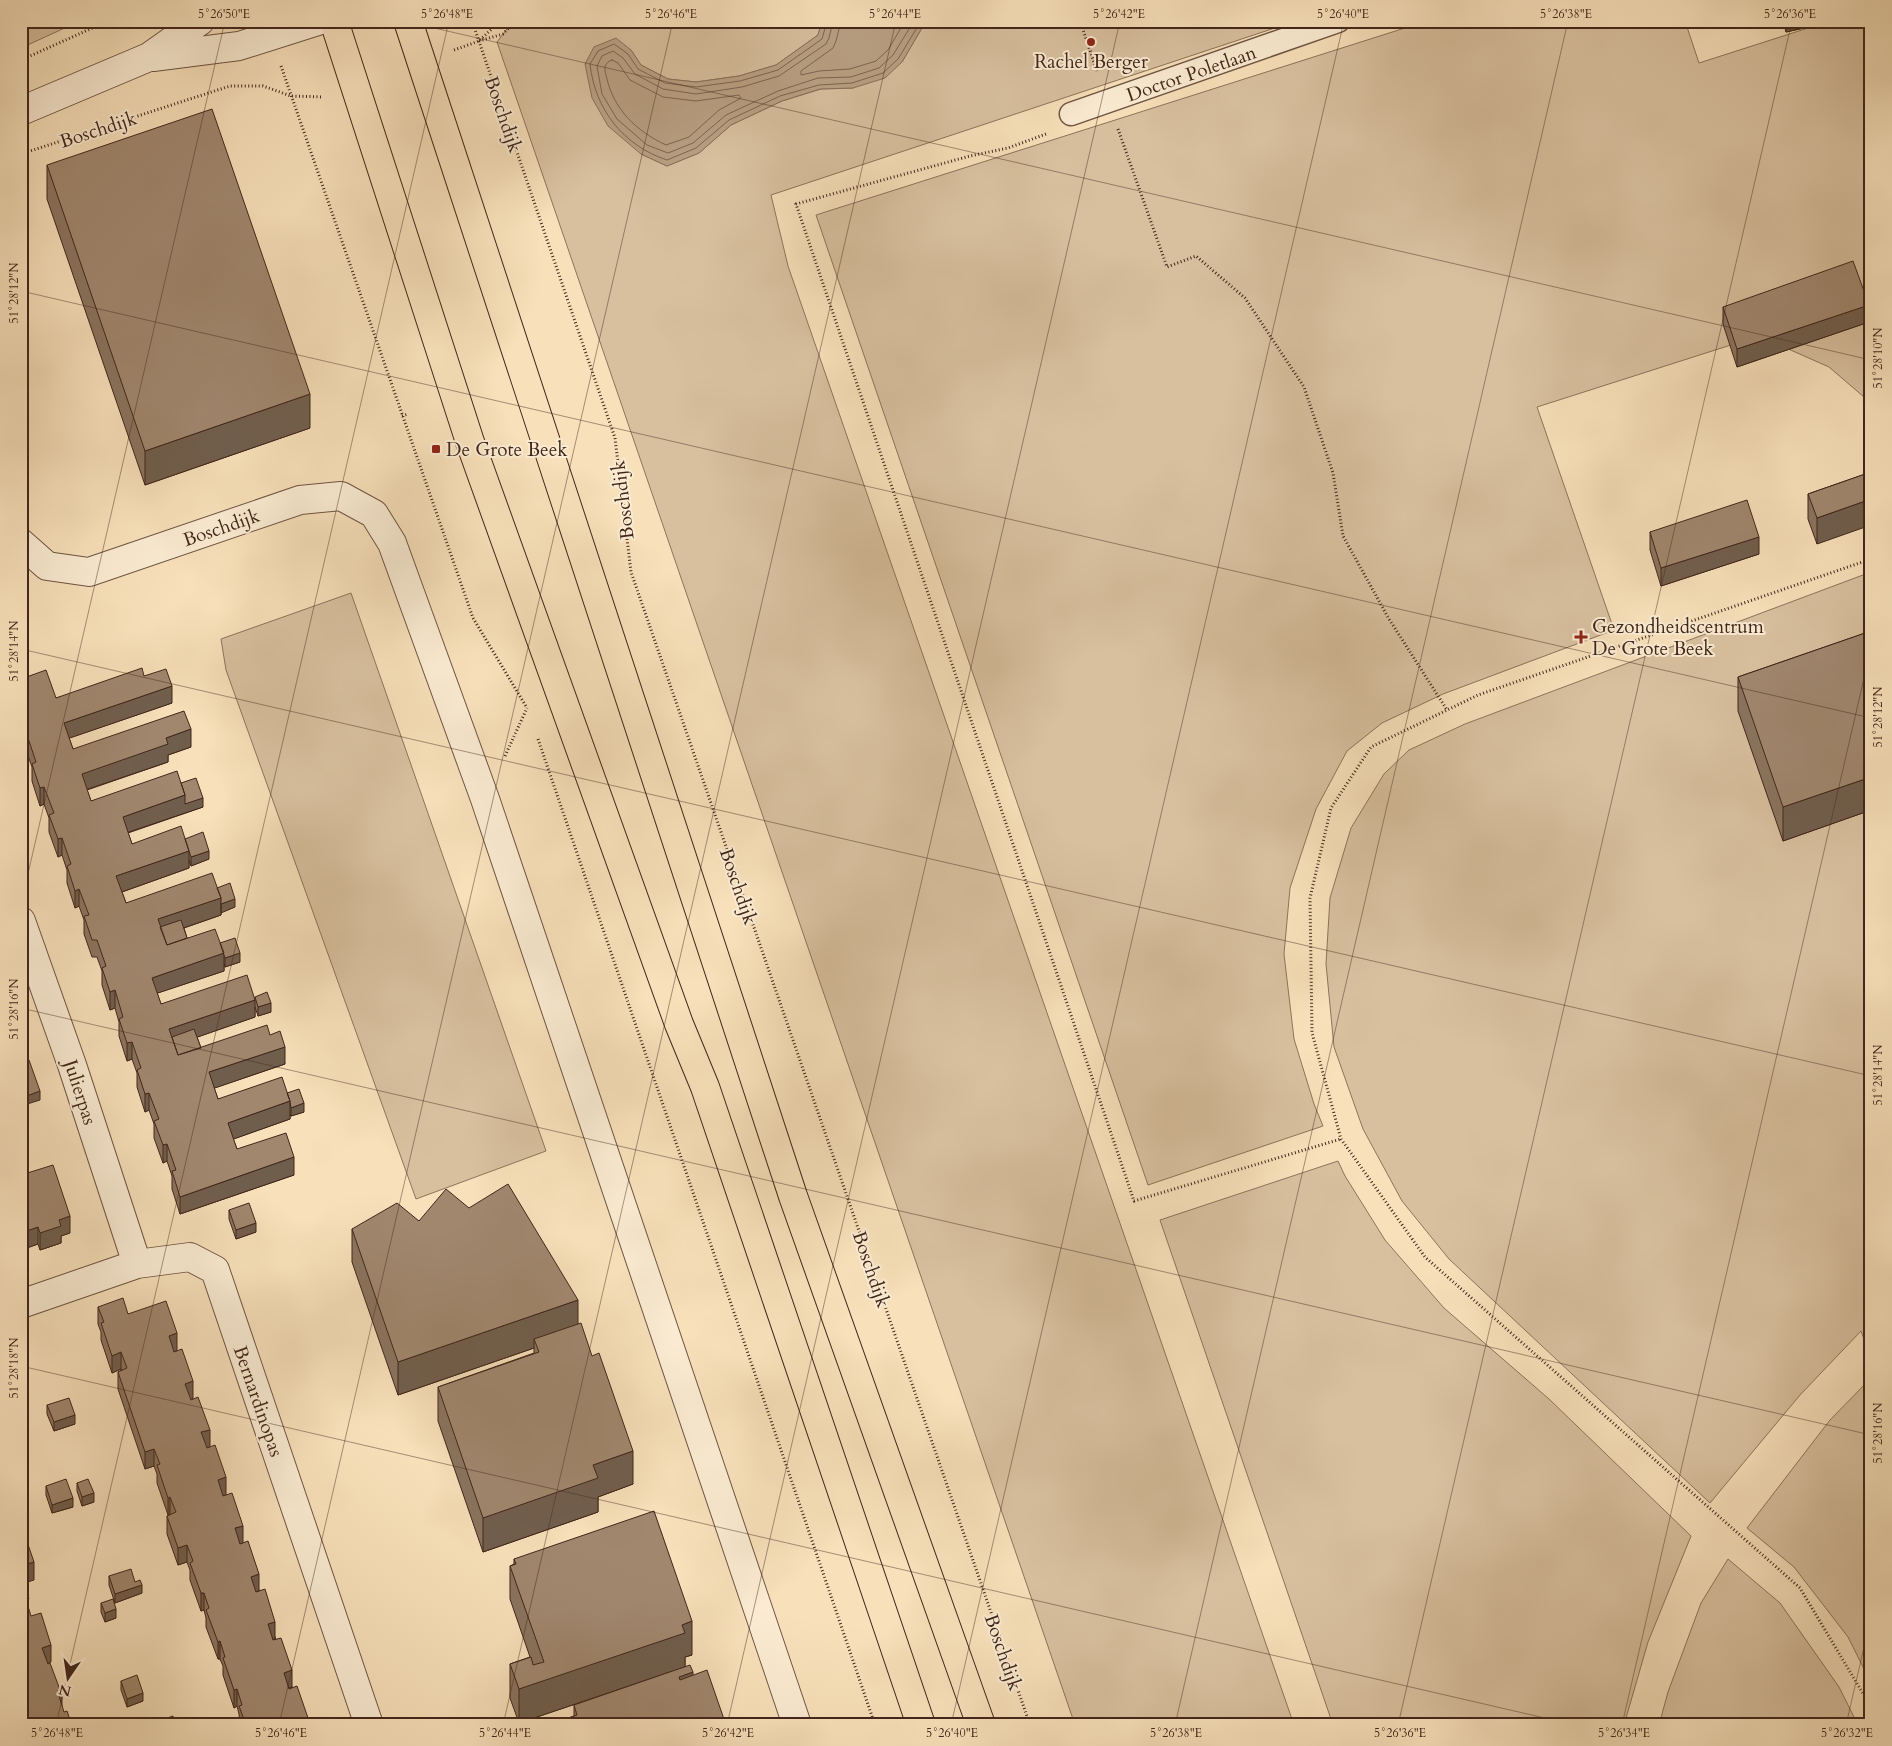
<svg xmlns="http://www.w3.org/2000/svg" width="1892" height="1746" viewBox="0 0 1892 1746" font-family="Cardo,serif">
<rect width="100%" height="100%" fill="#f7e0ba"/>
<filter id="stains"><feTurbulence type="fractalNoise" baseFrequency=".004" numOctaves="4"/><feColorMatrix values="0 0 0 0 .2 0 0 0 0 .09 0 0 0 0 .02 0 0 0 .5 -.17"/></filter>
<radialGradient id="worn" r=".72"><stop offset=".6" stop-color="#630" stop-opacity="0"/><stop offset="1" stop-color="#630" stop-opacity=".3"/></radialGradient>
<path fill="#d8c09f" stroke="#8d735d" d="M 41,21 L 80,21 L 21,48 L 21,30 Z
M 513,21 L 822,21 L 818,35 L 776,65 L 739,76 L 696,82 L 668,79 L 641,65 L 631,50 L 641,154 L 667,166 L 699,153 L 731,125 L 782,101 L 821,89 L 853,88 L 902,62 L 926,21 L 1296,21 L 771,195 L 788,266 L 1294,1725 L 1075,1725 L 497,42 Z
M 1427,21 L 1685,21 L 1699,63 L 1830,21 L 1871,21 L 1871,403 L 1829,367 L 1759,336 L 1537,407 L 1614,630 L 1443,694 L 1382,723 L 1347,751 L 1316,809 L 1290,888 L 1284,954 L 1294,1039 L 1314,1104 L 1323,1126 L 1148,1185 L 816,215 Z
M 1871,572 L 1871,1358 L 1861,1331 L 1800,1395 L 1710,1503 L 1449,1259 L 1402,1201 L 1363,1129 L 1334,1047 L 1326,964 L 1330,898 L 1351,828 L 1384,774 L 1409,750 L 1465,724 Z
M 351,593 L 546,1151 L 416,1199 L 226,670 L 221,639 Z
M 1338,1161 L 1345,1176 L 1385,1240 L 1444,1308 L 1549,1399 L 1691,1536 L 1648,1642 L 1624,1725 L 1333,1725 L 1160,1220 Z
M 1871,1378 L 1871,1683 L 1848,1637 L 1794,1567 L 1747,1528 L 1830,1420 Z
M 1728,1559 L 1780,1603 L 1839,1687 L 1858,1725 L 1659,1725 L 1668,1692 L 1701,1603 Z"/>
<path fill="#b9a184" stroke="#89705a" d="M 822,21 L 926,21 L 902,62 L 885,78 L 853,88 L 820,89 L 782,101 L 731,125 L 699,153 L 667,166 L 641,154 L 608,126 L 592,98 L 585,64 L 594,47 L 616,38 L 631,50 L 641,65 L 668,79 L 696,82 L 739,76 L 776,65 L 818,35 Z"/>
<g fill="none" stroke-linecap="round" stroke-linejoin="round">
<path stroke="#7e6450" stroke-width="1" d="M 827,21 L 822,39 L 778,70 L 740,81 L 696,87 L 665,83 L 638,69 L 628,54 L 614,44 L 598,51 L 590,64 C 595,110 624,146 667,160 L 696,148 L 729,120 L 780,96 L 819,85 L 852,83 L 883,73 L 898,59 L 921,21
M 833,21 L 829,38 L 826,44 L 779,76 L 742,87 L 696,94 L 663,89 L 635,74 L 623,58 L 613,51 L 602,56 L 597,66 L 602,94 L 617,119 L 647,145 L 668,153 L 693,143 L 726,115 L 778,91 L 818,78 L 851,77 L 879,68 L 893,55 L 914,21
M 841,21 L 836,41 L 833,48 L 801,71 L 801,75 L 819,71 L 850,69 L 876,61 L 888,50 L 905,21
M 612,60 L 618,63 L 630,80 L 663,97 L 696,101 L 739,95 L 741,98 L 719,110 L 689,137 L 666,145 C 636,131 613,109 606,75 C 604,68 604,63 612,60 Z"/>
<g stroke="#6f5443" stroke-width="25">
<path id="lane" d="M 1071,114 L 1338,21"/>
</g>
<g stroke="#6f5443" stroke-width="30">
<path id="street" d="M 153,57 L 239,46 L 318,21
M 21,111 L 149,57 L 200,21
M 21,543 L 47,566 L 89,572 L 300,500 L 341,496 L 374,514 L 392,543 L 485,799 L 797,1725
M 21,921 L 72,1065 L 137,1264
M 21,1304 L 137,1264 L 190,1257 L 215,1270 L 369,1725"/>
</g>
<g stroke="#42261b" stroke-width="30">
<path id="primary" d="M 334,21 L 470,442 L 679,1024 L 705,1087 L 921,1725
M 408,21 L 793,1196 L 981,1725"/>
</g>
<path stroke="#42261b" stroke-width="3" stroke-dasharray="1 2.5" stroke-linecap="butt" d="M 472,21 L 615,438 L 631,572 L 1030,1725
M 1080,21 L 1097,71
M 479,41 L 503,34 L 515,21
M 454,50 L 479,41 L 500,21
M 21,60 L 108,21
M 281,66 L 473,618 L 527,708
M 1118,129 L 1167,267 L 1196,256 L 1245,298 L 1304,387 L 1333,473 L 1343,536 L 1389,619 L 1447,710
M 1046,134 L 1008,148 L 970,156 L 796,204 L 1134,1201 L 1341,1139
M 21,154 L 230,86 L 263,86 L 291,96 L 323,97
M 402,416 L 408,414
M 1871,559 L 1478,695 L 1371,747 L 1331,808 L 1310,898 L 1312,1033 L 1341,1139 L 1425,1257 L 1800,1588 L 1871,1707
M 538,739 L 875,1725
M 505,756 L 527,708"/>
<use href="#lane" stroke="#faebd2" stroke-width="22"/>
<use href="#street" stroke="#faebd2" stroke-width="28"/>
<use href="#primary" stroke="#f7e0ba" stroke-width="28"/>
</g>
<path fill="#8a745f" stroke="#42261b" d="M 1783,21 L 1813,21 L 1813,26 L 1786,32 Z
M 47,165 L 310,428 L 145,485 L 47,199 Z
M 1723,307 L 1869,322 L 1737,367 L 1723,324 Z
M 1871,472 L 1817,544 L 1808,519 L 1808,494 Z
M 1650,532 L 1759,554 L 1661,586 L 1650,550 Z
M 1871,631 L 1871,810 L 1783,841 L 1738,711 L 1738,677 Z
M 144,676 L 172,703 L 69,738 L 73,749 L 191,747 L 168,755 L 168,762 L 87,790 L 91,801 L 181,783 L 203,807 L 128,833 L 132,844 L 185,839 L 209,859 L 191,866 L 189,860 L 189,868 L 122,892 L 126,903 L 217,888 L 235,907 L 221,912 L 221,915 L 184,928 L 187,938 L 220,943 L 240,962 L 225,967 L 224,964 L 224,971 L 157,993 L 161,1004 L 255,998 L 271,1012 L 258,1016 L 255,1007 L 255,1017 L 197,1037 L 201,1048 L 270,1035 L 285,1064 L 214,1088 L 218,1099 L 287,1093 L 304,1112 L 291,1116 L 290,1115 L 290,1119 L 233,1139 L 237,1149 L 294,1175 L 180,1214 L 172,1189 L 172,1176 L 167,1161 L 163,1163 L 154,1138 L 154,1124 L 149,1110 L 145,1112 L 137,1087 L 137,1073 L 132,1059 L 127,1061 L 119,1036 L 119,1022 L 115,1008 L 110,1010 L 102,985 L 102,971 L 97,957 L 92,957 L 84,934 L 84,920 L 79,906 L 75,908 L 67,883 L 67,870 L 62,855 L 58,857 L 49,832 L 49,818 L 44,804 L 40,806 L 32,781 L 32,767 L 27,753 L 22,755 L 21,751 L 21,679 L 56,698 Z
M 21,1175 L 70,1233 L 61,1236 L 61,1243 L 40,1250 L 38,1244 L 21,1250 Z
M 229,1210 L 256,1232 L 236,1239 L 229,1219 Z
M 419,1221 L 578,1324 L 633,1484 L 598,1497 L 598,1512 L 483,1552 L 438,1421 L 438,1387 L 534,1353 L 534,1348 L 398,1395 L 352,1262 L 352,1229 Z
M 98,1307 L 128,1314 L 177,1351 L 191,1400 L 210,1447 L 226,1495 L 223,1496 L 243,1543 L 292,1687 L 308,1725 L 240,1725 L 239,1714 L 237,1706 L 234,1708 L 223,1675 L 223,1666 L 220,1659 L 218,1659 L 206,1627 L 206,1618 L 204,1610 L 201,1611 L 190,1580 L 190,1570 L 187,1562 L 178,1565 L 167,1534 L 167,1516 L 170,1514 L 168,1515 L 157,1483 L 157,1474 L 154,1466 L 145,1469 L 118,1389 L 118,1372 L 122,1370 L 121,1369 L 112,1373 L 101,1340 L 101,1332 L 98,1324 Z
M 47,1405 L 75,1424 L 54,1431 L 47,1414 Z
M 77,1483 L 94,1502 L 82,1506 L 77,1491 Z
M 46,1486 L 73,1507 L 52,1513 L 46,1495 Z
M 514,1559 L 692,1655 L 685,1657 L 685,1667 L 693,1676 L 726,1725 L 563,1725 L 563,1720 L 574,1716 L 574,1705 L 656,1677 L 519,1723 L 510,1698 L 510,1664 L 530,1657 L 510,1599 L 510,1566 L 514,1564 Z
M 109,1576 L 135,1582 L 142,1593 L 115,1603 L 109,1585 Z
M 101,1603 L 116,1618 L 105,1622 L 101,1612 Z
M 121,1681 L 143,1701 L 127,1707 L 121,1690 Z"/>
<path fill="#705e4d" stroke="#42261b" d="M 1795,21 L 1813,21 L 1813,26 L 1786,32 L 1786,23 Z
M 1869,305 L 1869,322 L 1737,367 L 1737,349 Z
M 310,394 L 310,428 L 145,485 L 145,451 Z
M 1871,499 L 1871,525 L 1817,544 L 1817,518 Z
M 1759,537 L 1759,554 L 1661,586 L 1661,568 Z
M 172,686 L 172,703 L 64,740 L 64,723 Z
M 191,729 L 191,747 L 168,755 L 168,762 L 82,791 L 82,774 L 166,738 Z
M 27,735 L 27,753 L 22,755 L 22,737 Z
M 1871,777 L 1871,810 L 1783,841 L 1783,807 Z
M 44,787 L 44,804 L 40,806 L 40,788 Z
M 185,795 L 203,798 L 203,807 L 123,834 L 123,817 Z
M 62,838 L 62,855 L 58,857 L 58,839 Z
M 189,851 L 189,868 L 116,894 L 116,876 Z
M 209,851 L 209,859 L 191,866 L 191,857 Z
M 79,889 L 79,906 L 75,908 L 75,891 Z
M 221,898 L 221,915 L 160,936 L 158,919 Z
M 235,899 L 235,907 L 221,913 L 221,904 Z
M 224,953 L 224,971 L 152,995 L 152,978 Z
M 240,953 L 240,962 L 225,967 L 225,958 Z
M 115,990 L 115,1008 L 110,1010 L 110,992 Z
M 255,1000 L 255,1017 L 172,1046 L 169,1029 Z
M 271,1003 L 271,1012 L 258,1016 L 258,1007 Z
M 132,1042 L 132,1059 L 127,1061 L 127,1043 Z
M 285,1047 L 285,1064 L 209,1090 L 209,1072 Z
M 40,1091 L 40,1100 L 21,1106 L 21,1098 Z
M 149,1093 L 149,1110 L 145,1112 L 145,1094 Z
M 290,1101 L 290,1119 L 228,1141 L 228,1123 Z
M 304,1103 L 304,1112 L 291,1116 L 291,1108 Z
M 167,1144 L 167,1161 L 163,1163 L 163,1145 Z
M 294,1157 L 294,1175 L 180,1214 L 180,1197 Z
M 70,1216 L 70,1233 L 61,1236 L 61,1243 L 40,1250 L 40,1233 L 59,1220 Z
M 256,1223 L 256,1232 L 236,1239 L 236,1230 Z
M 38,1227 L 38,1244 L 21,1250 L 21,1233 Z
M 578,1300 L 578,1333 L 534,1339 L 534,1348 L 398,1395 L 398,1362 Z
M 177,1333 L 177,1351 L 169,1353 L 169,1336 Z
M 121,1352 L 121,1369 L 112,1373 L 112,1356 Z
M 193,1381 L 193,1399 L 185,1402 L 185,1384 Z
M 75,1415 L 75,1424 L 54,1431 L 54,1422 Z
M 210,1430 L 210,1447 L 201,1450 L 201,1432 Z
M 154,1449 L 154,1466 L 145,1469 L 145,1452 Z
M 633,1451 L 633,1484 L 598,1497 L 598,1512 L 483,1552 L 483,1518 L 593,1465 Z
M 226,1477 L 226,1495 L 218,1498 L 218,1480 Z
M 94,1493 L 94,1502 L 82,1506 L 82,1497 Z
M 170,1497 L 170,1514 L 168,1515 L 168,1498 Z
M 73,1498 L 73,1507 L 52,1513 L 52,1505 Z
M 243,1526 L 243,1543 L 235,1546 L 235,1528 Z
M 187,1545 L 187,1562 L 178,1565 L 178,1548 Z
M 34,1562 L 34,1580 L 21,1584 L 21,1566 Z
M 259,1574 L 259,1591 L 251,1594 L 251,1577 Z
M 142,1585 L 142,1593 L 115,1603 L 115,1594 Z
M 201,1593 L 204,1593 L 204,1610 L 201,1611 Z
M 116,1609 L 116,1618 L 105,1622 L 105,1613 Z
M 692,1621 L 692,1655 L 685,1657 L 685,1667 L 519,1723 L 519,1689 Z
M 275,1622 L 275,1639 L 268,1642 L 268,1624 Z
M 220,1641 L 220,1659 L 218,1659 L 218,1642 Z
M 51,1645 L 51,1662 L 42,1665 L 42,1648 Z
M 292,1670 L 292,1687 L 284,1690 L 284,1673 Z
M 693,1672 L 693,1706 L 679,1710 L 679,1677 Z
M 237,1689 L 237,1706 L 234,1708 L 234,1690 Z
M 143,1693 L 143,1701 L 127,1707 L 127,1699 Z
M 62,1695 L 62,1712 L 59,1696 Z
M 308,1718 L 308,1725 L 300,1725 L 300,1721 Z"/>
<path fill="#a0876e" stroke="#42261b" d="M 1785,21 L 1795,21 L 1786,23 Z
M 212,109 L 310,394 L 145,451 L 47,165 Z
M 1853,261 L 1869,305 L 1737,349 L 1723,307 Z
M 1871,472 L 1871,499 L 1817,518 L 1808,494 Z
M 1747,500 L 1759,537 L 1661,568 L 1650,532 Z
M 1871,631 L 1871,777 L 1783,807 L 1738,677 Z
M 142,668 L 144,676 L 166,669 L 172,686 L 64,723 L 73,749 L 184,711 L 191,729 L 166,738 L 168,744 L 82,774 L 91,801 L 177,771 L 185,795 L 123,817 L 132,844 L 181,826 L 189,851 L 116,876 L 126,903 L 212,873 L 221,898 L 158,919 L 167,945 L 215,929 L 224,953 L 152,978 L 161,1004 L 247,975 L 255,1000 L 169,1029 L 178,1055 L 267,1025 L 270,1035 L 280,1031 L 285,1047 L 209,1072 L 218,1099 L 282,1077 L 290,1101 L 228,1123 L 237,1149 L 286,1133 L 294,1157 L 180,1197 L 172,1171 L 176,1170 L 167,1144 L 163,1145 L 154,1121 L 159,1119 L 149,1093 L 145,1094 L 137,1070 L 141,1068 L 132,1042 L 127,1043 L 119,1019 L 123,1017 L 115,990 L 110,992 L 102,968 L 106,966 L 97,940 L 92,940 L 84,916 L 89,915 L 79,889 L 75,891 L 67,866 L 71,864 L 62,838 L 58,839 L 49,815 L 54,813 L 44,787 L 40,788 L 32,764 L 36,762 L 27,735 L 22,737 L 21,734 L 21,679 L 46,670 L 56,698 Z
M 196,778 L 203,798 L 185,804 L 185,795 L 181,783 Z
M 203,832 L 209,851 L 191,857 L 185,839 Z
M 230,883 L 235,899 L 221,904 L 221,898 L 217,888 Z
M 181,920 L 187,938 L 167,945 L 160,927 Z
M 235,938 L 240,953 L 225,958 L 220,943 Z
M 267,992 L 271,1003 L 258,1007 L 255,997 Z
M 194,1029 L 201,1048 L 178,1055 L 172,1037 Z
M 29,1060 L 40,1091 L 21,1098 L 21,1062 Z
M 299,1089 L 304,1103 L 291,1108 L 290,1101 L 287,1093 Z
M 53,1165 L 70,1216 L 59,1220 L 61,1226 L 40,1233 L 38,1227 L 21,1233 L 21,1175 Z
M 508,1184 L 578,1300 L 398,1362 L 352,1229 L 397,1203 L 419,1221 L 446,1189 L 469,1208 Z
M 249,1203 L 256,1223 L 236,1230 L 229,1210 Z
M 123,1298 L 128,1314 L 166,1301 L 177,1333 L 169,1336 L 174,1352 L 182,1349 L 193,1381 L 185,1384 L 191,1400 L 198,1397 L 210,1430 L 201,1432 L 207,1448 L 215,1445 L 226,1477 L 218,1480 L 223,1496 L 232,1493 L 243,1526 L 235,1528 L 240,1544 L 248,1541 L 259,1574 L 251,1577 L 256,1592 L 265,1589 L 275,1622 L 268,1624 L 273,1640 L 281,1638 L 292,1670 L 284,1673 L 289,1689 L 297,1686 L 308,1718 L 300,1721 L 302,1725 L 246,1725 L 239,1706 L 242,1705 L 237,1689 L 234,1690 L 223,1658 L 225,1657 L 220,1641 L 218,1642 L 206,1610 L 209,1608 L 204,1593 L 201,1593 L 190,1563 L 193,1561 L 187,1545 L 178,1548 L 167,1516 L 176,1512 L 170,1497 L 168,1498 L 157,1465 L 160,1464 L 154,1449 L 145,1452 L 118,1372 L 127,1368 L 121,1352 L 112,1356 L 101,1323 L 104,1322 L 98,1307 Z
M 581,1323 L 592,1356 L 599,1353 L 633,1451 L 593,1465 L 598,1478 L 483,1518 L 438,1387 L 539,1352 L 534,1339 Z
M 69,1398 L 75,1415 L 54,1422 L 47,1405 Z
M 66,1479 L 73,1498 L 52,1505 L 46,1486 Z
M 88,1479 L 94,1493 L 82,1497 L 77,1483 Z
M 654,1511 L 692,1621 L 682,1625 L 685,1633 L 519,1689 L 510,1664 L 531,1657 L 533,1665 L 544,1662 L 510,1566 L 516,1564 L 514,1559 Z
M 21,1524 L 34,1562 L 21,1566 Z
M 131,1569 L 135,1582 L 140,1580 L 142,1585 L 115,1594 L 109,1576 Z
M 21,1577 L 29,1599 L 26,1600 L 31,1616 L 41,1613 L 51,1645 L 42,1648 L 48,1664 L 50,1663 L 62,1695 L 59,1696 L 64,1712 L 67,1711 L 72,1725 L 21,1725 Z
M 113,1599 L 116,1609 L 105,1613 L 101,1603 Z
M 690,1665 L 693,1672 L 679,1677 L 680,1680 L 707,1670 L 726,1725 L 564,1725 L 563,1720 L 577,1715 L 574,1705 Z
M 137,1675 L 143,1693 L 127,1699 L 121,1681 Z
M 173,1716 L 176,1725 L 160,1725 L 159,1721 Z"/>
<path fill="none" stroke="#42261b" stroke-width="1" stroke-opacity="0.45" d="M 404,21 L 1871,360M 21,291 L 1871,718M 21,649 L 1871,1076M 21,904 L 225,21M 21,1008 L 1871,1435M 21,1366 L 1575,1725M 21,1724 L 23,1725M 56,1725 L 449,21M 279,1725 L 673,21M 503,1725 L 896,21M 727,1725 L 1120,21M 951,1725 L 1344,21M 1175,1725 L 1568,21M 1398,1725 L 1792,21M 1622,1725 L 1871,648M 1846,1725 L 1871,1617"/>
<g fill="#8f2418" stroke="#faebd2" stroke-width="2">
<circle cx="1091" cy="42" r="5"/>
<rect x="431" y="444" width="10" height="10" rx="2.5"/>
<path d="M1578.5 629.5h5v5h5v5h-5v5h-5v-5h-5v-5h5z"/>
</g>
<g text-anchor="middle" stroke-width="4" stroke-linejoin="round" paint-order="stroke">
<g font-size="19" fill="#42261b" stroke="#faebd2" text-anchor="start">
<text x="1091" y="68" text-anchor="middle">Rachel Berger</text>
<text x="446" y="456">De Grote Beek</text>
<text x="1592" y="633">Gezondheidscentrum<tspan x="1592" dy="22">De Grote Beek</tspan></text>
</g>
<g font-size="19" fill="#42261b" stroke="#faebd2">
<text transform="translate(1191 73) rotate(-19)" y="7">Doctor Poletlaan</text>
<text transform="translate(504 114) rotate(71)" y="7">Boschdijk</text>
<text transform="translate(98 129) rotate(-18)" y="7">Boschdijk</text>
<text transform="translate(622 500) rotate(-97)" y="7">Boschdijk</text>
<text transform="translate(221 527) rotate(-19)" y="7">Boschdijk</text>
<text transform="translate(739 886) rotate(71)" y="7">Boschdijk</text>
<text transform="translate(81 1092) rotate(72)" y="7">Julierpas</text>
<text transform="translate(872 1269) rotate(71)" y="7">Boschdijk</text>
<text transform="translate(259 1401) rotate(71)" y="7">Bernardinopas</text>
<text transform="translate(1004 1652) rotate(71)" y="7">Boschdijk</text>
</g>
</g>
<rect width="1892" height="1746" fill="none" stroke="#f7e0ba" stroke-width="55"/>
<g transform="translate(68 1678) rotate(193)" stroke="#faebd2" stroke-width="4" paint-order="stroke">
<path d="M0-4L9 19L0 12L-9 19Z" fill="#42261b"/>
<text y="-8" font-size="14" font-weight="bold" text-anchor="middle" fill="#42261b">N</text>
</g>
<rect x="28" y="28" width="1836" height="1690" fill="none" stroke="#42261b" stroke-width="2"/>
<g font-size="12" text-anchor="middle" fill="#42261b">
<text x="224" y="18">5°26'50"E</text>
<text x="447" y="18">5°26'48"E</text>
<text x="671" y="18">5°26'46"E</text>
<text x="895" y="18">5°26'44"E</text>
<text x="1119" y="18">5°26'42"E</text>
<text x="1343" y="18">5°26'40"E</text>
<text x="1566" y="18">5°26'38"E</text>
<text x="1790" y="18">5°26'36"E</text>
<text transform="translate(14 293) rotate(-90)" y="4">51°28'12"N</text>
<text transform="translate(1878 358) rotate(-90)" y="4">51°28'10"N</text>
<text transform="translate(14 651) rotate(-90)" y="4">51°28'14"N</text>
<text transform="translate(1878 717) rotate(-90)" y="4">51°28'12"N</text>
<text transform="translate(14 1009) rotate(-90)" y="4">51°28'16"N</text>
<text transform="translate(1878 1075) rotate(-90)" y="4">51°28'14"N</text>
<text transform="translate(14 1368) rotate(-90)" y="4">51°28'18"N</text>
<text transform="translate(1878 1433) rotate(-90)" y="4">51°28'16"N</text>
<text x="57" y="1737">5°26'48"E</text>
<text x="281" y="1737">5°26'46"E</text>
<text x="505" y="1737">5°26'44"E</text>
<text x="728" y="1737">5°26'42"E</text>
<text x="952" y="1737">5°26'40"E</text>
<text x="1176" y="1737">5°26'38"E</text>
<text x="1400" y="1737">5°26'36"E</text>
<text x="1624" y="1737">5°26'34"E</text>
<text x="1847" y="1737">5°26'32"E</text>
</g>
<rect width="100%" height="100%" filter="url(#stains)"/>
<rect width="100%" height="100%" fill="url(#worn)"/>
</svg>
